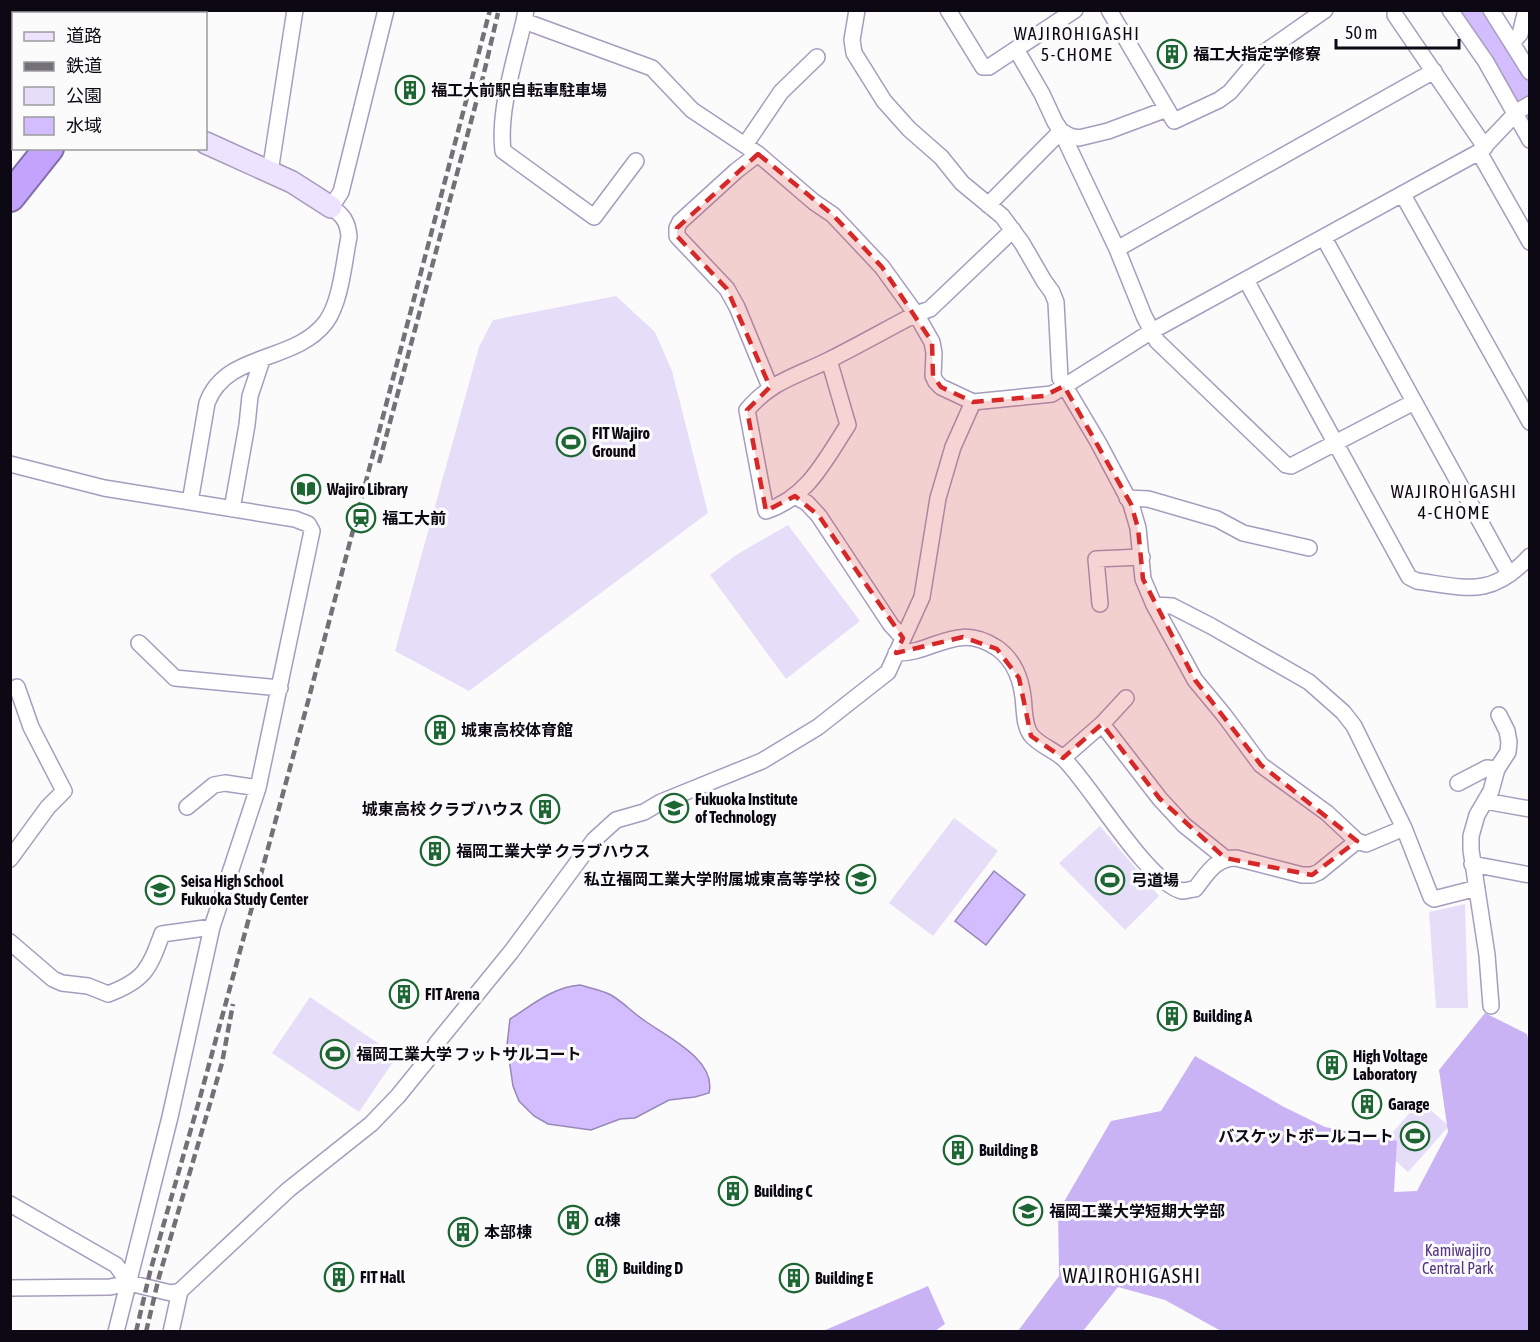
<svg xmlns="http://www.w3.org/2000/svg" width="1540" height="1342" viewBox="0 0 1540 1342" font-family="'Asap Condensed','Noto Sans JP',sans-serif">
<rect width="100%" height="100%" fill="#fbfbfb"/>
<path fill="#e6ddf9" d="M 616,296 L 655,332 L 672,371 L 708,513 L 469,691 L 395,651 L 479,347 L 493,320 Z
M 788,525 L 860,621 L 786,679 L 710,575 L 736,555 Z
M 954,818 L 998,851 L 933,936 L 889,903 Z
M 1100,826 L 1159,896 L 1125,930 L 1059,863 Z
M 1465,904 L 1468,1008 L 1436,1008 L 1429,912 Z
M 310,997 L 397,1056 L 359,1112 L 272,1053 Z
M 1420,1101 L 1449,1126 L 1408,1172 L 1380,1147 Z"/>
<path fill="#c9b3f4" d="M 1485,1013 L 1527,1034 L 1530,1050 L 1529,1331 L 1221,1331 L 1165,1300 L 1118,1287 L 1083,1331 L 1018,1331 L 1059,1276 L 1058,1212 L 1111,1121 L 1161,1111 L 1195,1056 L 1284,1107 L 1325,1127 L 1397,1141 L 1394,1192 L 1417,1191 L 1448,1132 L 1439,1070 Z
M 928,1286 L 945,1324 L 935,1331 L 823,1331 Z"/>
<path fill="#d3bdfe" stroke="#9887b8" stroke-width="1.5" d="M 994,871 L 1025,895 L 986,945 L 955,921 Z
M 580,985 C 590,988 602,990 611,995 C 623,1002 633,1013 645,1021 C 666,1036 717,1060 709,1093 L 695,1097 L 669,1100 L 635,1118 L 620,1119 L 591,1130 L 548,1124 L 534,1116 L 519,1101 L 513,1086 L 507,1045 L 510,1019 C 532,1005 553,987 580,985 Z"/>
<g fill="none" stroke-linecap="round" stroke-linejoin="round">
<path stroke="#d3bdfe" stroke-width="30" d="M 1467,10 L 1500,58 L 1530,111"/>
<g stroke="#a79cbd" stroke-width="18">
<path id="street" d="M 526,10 L 524,21 L 652,68 L 692,110 L 758,154 L 814,202 L 833,215 L 882,267 L 916,314 L 932,342 L 934,353 L 933,376 L 936,382 L 941,387 L 973,402 L 1052,394 L 1152,331 L 1479,152 L 1518,111 L 1530,104
M 857,10 L 852,40 L 854,53 L 884,101 L 909,129 L 941,157 L 962,183 L 1002,216 L 1022,243 L 1044,281 L 1052,292 L 1056,302 L 1060,378 L 1098,442 L 1131,504 L 1138,528 L 1143,579 L 1154,605 L 1195,680 L 1224,715 L 1261,765 L 1327,813 L 1357,841
M 948,10 L 983,67 L 989,67 L 1075,10
M 1109,10 L 1174,121 L 1219,100 L 1230,92 L 1262,54 L 1325,10
M 1450,10 L 1486,62 L 1530,140
M 1491,10 L 1530,72
M 1395,15 L 1485,147
M 524,21 C 515,59 498,112 503,151 L 594,217 L 636,161
M 1512,43 L 1520,34 L 1526,10
M 1016,49 L 1042,94 L 1055,122 L 1061,131 L 1070,136 L 1079,138 L 1108,131 L 1167,109
M 745,145 L 781,92 L 817,57
M 1479,152 L 1530,242
M 758,154 L 736,171 L 680,222 L 677,228 L 677,236 L 727,289 L 737,307 L 770,387
M 270,172 L 295,10
M 1403,195 L 1530,422
M 988,205 L 1061,131 L 1117,249 L 1144,316 L 1157,341 L 1286,465 L 1291,466 L 1414,402
M 1324,238 L 1509,574
M 1117,249 L 1434,71
M 1246,280 L 1409,577 L 1417,581 C 1468,588 1491,598 1530,556
M 829,360 L 848,425 C 825,460 808,497 766,511 L 747,410 C 771,381 797,376 829,360 C 859,345 887,329 916,314 L 930,309 L 1013,230
M 10,464 L 104,488 L 295,519 L 308,524 L 312,531 L 258,788 L 212,927 L 170,1117 L 116,1332
M 795,496 L 807,503 L 819,516 L 891,625 L 903,638
M 1127,498 L 1148,499 L 1217,519 L 1243,533 L 1309,548
M 190,502 L 207,403 C 226,351 294,364 326,322 C 341,302 344,261 349,237 C 348,222 343,215 331,207 L 341,192 L 386,10
M 232,509 L 247,425 L 250,396 L 262,360
M 1100,604 L 1096,559 L 1142,557
M 1154,605 L 1172,606 L 1211,626 L 1309,682 L 1343,712 L 1354,726 L 1404,828 L 1431,897 L 1434,899 L 1477,888
M 139,643 L 175,678 L 280,688
M 896,653 C 934,654 956,621 997,648 C 1017,662 1023,686 1024,708 C 1025,717 1025,727 1031,735 C 1039,745 1054,750 1064,759 C 1092,787 1147,882 1182,891 C 1186,891 1191,889 1195,889 C 1207,874 1215,858 1236,858 L 1302,875 L 1312,875 L 1319,872 L 1357,841 L 1366,844 L 1404,828
M 1102,724 L 1160,799 L 1184,825 L 1225,858
M 1063,758 L 1102,724 L 1126,698
M 1458,783 L 1487,768 L 1497,769
M 1485,801 L 1530,809
M 187,807 L 214,785 L 225,783 L 258,788
M 10,859 L 48,807 L 64,791 L 31,727 L 17,687
M 1472,864 L 1530,875
M 10,942 L 53,979 L 62,983 L 88,986 L 108,994 C 145,980 149,969 162,934 L 212,927
M 1491,1006 L 1487,955 L 1471,850 L 1471,836 L 1477,815 L 1491,791 L 1497,769 L 1508,752 L 1509,742 L 1507,731 L 1499,715
M 10,1204 L 116,1265 L 129,1283
M 10,1288 L 110,1287 L 129,1283 L 171,1293 L 180,1291 L 288,1190 L 371,1124 L 398,1096 L 428,1059 L 436,1044 L 511,952 L 594,840 L 616,820 L 644,812 L 661,802 L 762,761 L 818,727 L 888,672 L 922,597 L 938,498 L 953,447 L 973,402
M 171,1332 L 180,1291"/>
</g>
<g stroke="#a79cbd" stroke-width="24">
<path id="secondary" d="M 206,143 L 292,182 L 331,207"/>
</g>
<g stroke="#836dab" stroke-width="32">
<path id="highway" d="M 103,14 L 103,10
M 10,197 L 49,148"/>
</g>
<use href="#street" stroke="#fff" stroke-width="15"/>
<use href="#secondary" stroke="#ede3fe" stroke-width="21"/>
<use href="#highway" stroke="#c3a3fc" stroke-width="28"/>
<path stroke="#737077" stroke-width="4.5" stroke-dasharray="9 4.5" stroke-linecap="butt" d="M 379,463 L 483,77 L 498,13
M 136,1332 L 150,1272 L 201,1094 L 306,709 L 490,10
M 146,1332 L 159,1277 L 222,1063 L 233,1004"/>
</g>
<path fill="#d62828" fill-opacity="0.2" stroke="#d62828" stroke-width="4.5" stroke-dasharray="12 8" stroke-linejoin="round" d="M 758,154 L 833,215 L 882,267 L 932,342 L 933,376 L 941,387 L 973,402 L 1044,396 L 1064,386 L 1131,504 L 1138,528 L 1143,579 L 1195,680 L 1261,765 L 1357,841 L 1312,875 L 1225,858 L 1160,799 L 1102,724 L 1063,758 L 1031,736 L 1019,678 L 997,649 L 963,637 L 896,653 L 903,638 L 819,516 L 795,496 L 766,511 L 747,410 L 770,387 L 727,289 L 677,236 L 677,228 Z"/>
<defs>
<g id="building-ring" transform="scale(1.5)"><circle r="9.5" fill="#fbfbfb" stroke="#1d6634" stroke-width="1.5"/><path d="M-4-6H4V6H1V3H-1V6H-4ZM-2.5-4.3h1.7v1.8h-1.7ZM.8-4.3h1.7v1.8H.8ZM-2.5-1h1.7V.8h-1.7ZM.8-1h1.7V.8H.8Z" fill="#1d6634"/></g>
<g id="stadium-ring" transform="scale(1.5)"><circle r="9.5" fill="#fbfbfb" stroke="#1d6634" stroke-width="1.5"/><path d="M0-5a6.5 5 0 1 0 0 10a6.5 5 0 1 0 0-10ZM-3.5-1.8h7v3.6h-7Z" fill="#1d6634"/></g>
<g id="library-ring" transform="scale(1.5)"><circle r="9.5" fill="#fbfbfb" stroke="#1d6634" stroke-width="1.5"/><path d="M-6-4Q-3-5.5-.7-3.5V5Q-3 3-6 4ZM6-4Q3-5.5 .7-3.5V5Q3 3 6 4Z" fill="#1d6634"/></g>
<g id="station-ring" transform="scale(1.5)"><circle r="9.5" fill="#fbfbfb" stroke="#1d6634" stroke-width="1.5"/><path d="M-3-6H3Q5-6 5-4V2Q5 4 3 4L4.5 6H3L1.5 4h-3L-3 6H-4.5L-3 4Q-5 4-5 2V-4Q-5-6-3-6ZM-3.5-4v3h7v-3ZM-3.5 1v1.5H-2V1ZM2 1v1.5H3.5V1Z" fill="#1d6634"/></g>
<g id="university-ring" transform="scale(1.5)"><circle r="9.5" fill="#fbfbfb" stroke="#1d6634" stroke-width="1.5"/><path d="M0-5L7-2L0 1L-7-2ZM-4 1L0 2.5L4 1V4Q0 6-4 4Z" fill="#1d6634"/></g>
<g id="school-ring" transform="scale(1.5)"><circle r="9.5" fill="#fbfbfb" stroke="#1d6634" stroke-width="1.5"/><path d="M0-5L7-2L0 1L-7-2ZM-4 1L0 2.5L4 1V4Q0 6-4 4Z" fill="#1d6634"/></g>
</defs>
<g fill-rule="evenodd">
<use href="#building-ring" x="1172" y="54"/>
<use href="#building-ring" x="410" y="90"/>
<use href="#stadium-ring" x="571" y="442"/>
<use href="#library-ring" x="306" y="489"/>
<use href="#station-ring" x="361" y="518"/>
<use href="#building-ring" x="440" y="730"/>
<use href="#university-ring" x="674" y="808"/>
<use href="#building-ring" x="545" y="809"/>
<use href="#building-ring" x="435" y="851"/>
<use href="#school-ring" x="861" y="879"/>
<use href="#stadium-ring" x="1110" y="880"/>
<use href="#school-ring" x="160" y="890"/>
<use href="#building-ring" x="404" y="994"/>
<use href="#building-ring" x="1172" y="1016"/>
<use href="#stadium-ring" x="335" y="1054"/>
<use href="#building-ring" x="1332" y="1065"/>
<use href="#building-ring" x="1367" y="1104"/>
<use href="#stadium-ring" x="1415" y="1136"/>
<use href="#building-ring" x="958" y="1150"/>
<use href="#building-ring" x="733" y="1191"/>
<use href="#university-ring" x="1028" y="1211"/>
<use href="#building-ring" x="573" y="1220"/>
<use href="#building-ring" x="463" y="1232"/>
<use href="#building-ring" x="602" y="1268"/>
<use href="#building-ring" x="339" y="1277"/>
<use href="#building-ring" x="794" y="1278"/>
</g>
<g text-anchor="middle" stroke-width="6" stroke-linejoin="round" paint-order="stroke">
<g font-size="16" font-weight="bold" fill="#0d0914" stroke="#fbfbfb" text-anchor="start">
<text x="1193" y="60">福工大指定学修寮</text>
<text x="431" y="96">福工大前駅自転車駐車場</text>
<text x="592" y="439">FIT Wajiro<tspan x="592" dy="18">Ground</tspan></text>
<text x="327" y="495">Wajiro Library</text>
<text x="382" y="524">福工大前</text>
<text x="461" y="736">城東高校体育館</text>
<text x="695" y="805">Fukuoka Institute<tspan x="695" dy="18">of Technology</tspan></text>
<text x="524" y="815" text-anchor="end">城東高校 クラブハウス</text>
<text x="456" y="857">福岡工業大学 クラブハウス</text>
<text x="840" y="885" text-anchor="end">私立福岡工業大学附属城東高等学校</text>
<text x="1131" y="886">弓道場</text>
<text x="181" y="887">Seisa High School<tspan x="181" dy="18">Fukuoka Study Center</tspan></text>
<text x="425" y="1000">FIT Arena</text>
<text x="1193" y="1022">Building A</text>
<text x="356" y="1060">福岡工業大学 フットサルコート</text>
<text x="1353" y="1062">High Voltage<tspan x="1353" dy="18">Laboratory</tspan></text>
<text x="1388" y="1110">Garage</text>
<text x="1394" y="1142" text-anchor="end">バスケットボールコート</text>
<text x="979" y="1156">Building B</text>
<text x="754" y="1197">Building C</text>
<text x="1049" y="1217">福岡工業大学短期大学部</text>
<text x="594" y="1226">α棟</text>
<text x="484" y="1238">本部棟</text>
<text x="623" y="1274">Building D</text>
<text x="360" y="1283">FIT Hall</text>
<text x="815" y="1284">Building E</text>
</g>
<g font-size="16" fill="#543581" stroke="#fbfbfb">
<text x="1458" y="1256">Kamiwajiro<tspan x="1458" dy="18">Central Park</tspan></text>
</g>
<g font-size="18" letter-spacing="1.5" fill="#0d0914" stroke="#fbfbfb">
<text x="1077" y="40">WAJIROHIGASHI<tspan x="1077" dy="21">5-CHOME</tspan></text>
<text x="1454" y="498">WAJIROHIGASHI<tspan x="1454" dy="21">4-CHOME</tspan></text>
</g>
<g font-size="20" letter-spacing="1.5" fill="#0d0914" stroke="#fbfbfb">
<text x="1132" y="1283">WAJIROHIGASHI</text>
</g>
</g>
<rect width="1540" height="1342" fill="none" stroke="#0d0914" stroke-width="24"/>
<rect x="12" y="12" width="195" height="138" fill="#fbfbfb" stroke="#9c9a9f" stroke-width="1.5"/>
<rect x="24" y="32" width="30" height="9" fill="#ede3fe" stroke="#9c9a9f" stroke-width="1.5"/>
<text x="66" y="42" font-size="18" fill="#0d0914">道路</text>
<rect x="24" y="62" width="30" height="9" fill="#737077" stroke="#9c9a9f" stroke-width="1.5"/>
<text x="66" y="72" font-size="18" fill="#0d0914">鉄道</text>
<rect x="24" y="87" width="30" height="18" fill="#e6ddf9" stroke="#9c9a9f" stroke-width="1.5"/>
<text x="66" y="102" font-size="18" fill="#0d0914">公園</text>
<rect x="24" y="117" width="30" height="18" fill="#d3bdfe" stroke="#9c9a9f" stroke-width="1.5"/>
<text x="66" y="132" font-size="18" fill="#0d0914">水域</text>
<path d="M1336 39v9h123v-9" fill="none" stroke="#0d0914" stroke-width="3"/>
<text x="1345" y="39" font-size="18" fill="#0d0914" stroke="#fbfbfb" stroke-width="4.5" paint-order="stroke">50 m</text>
</svg>
